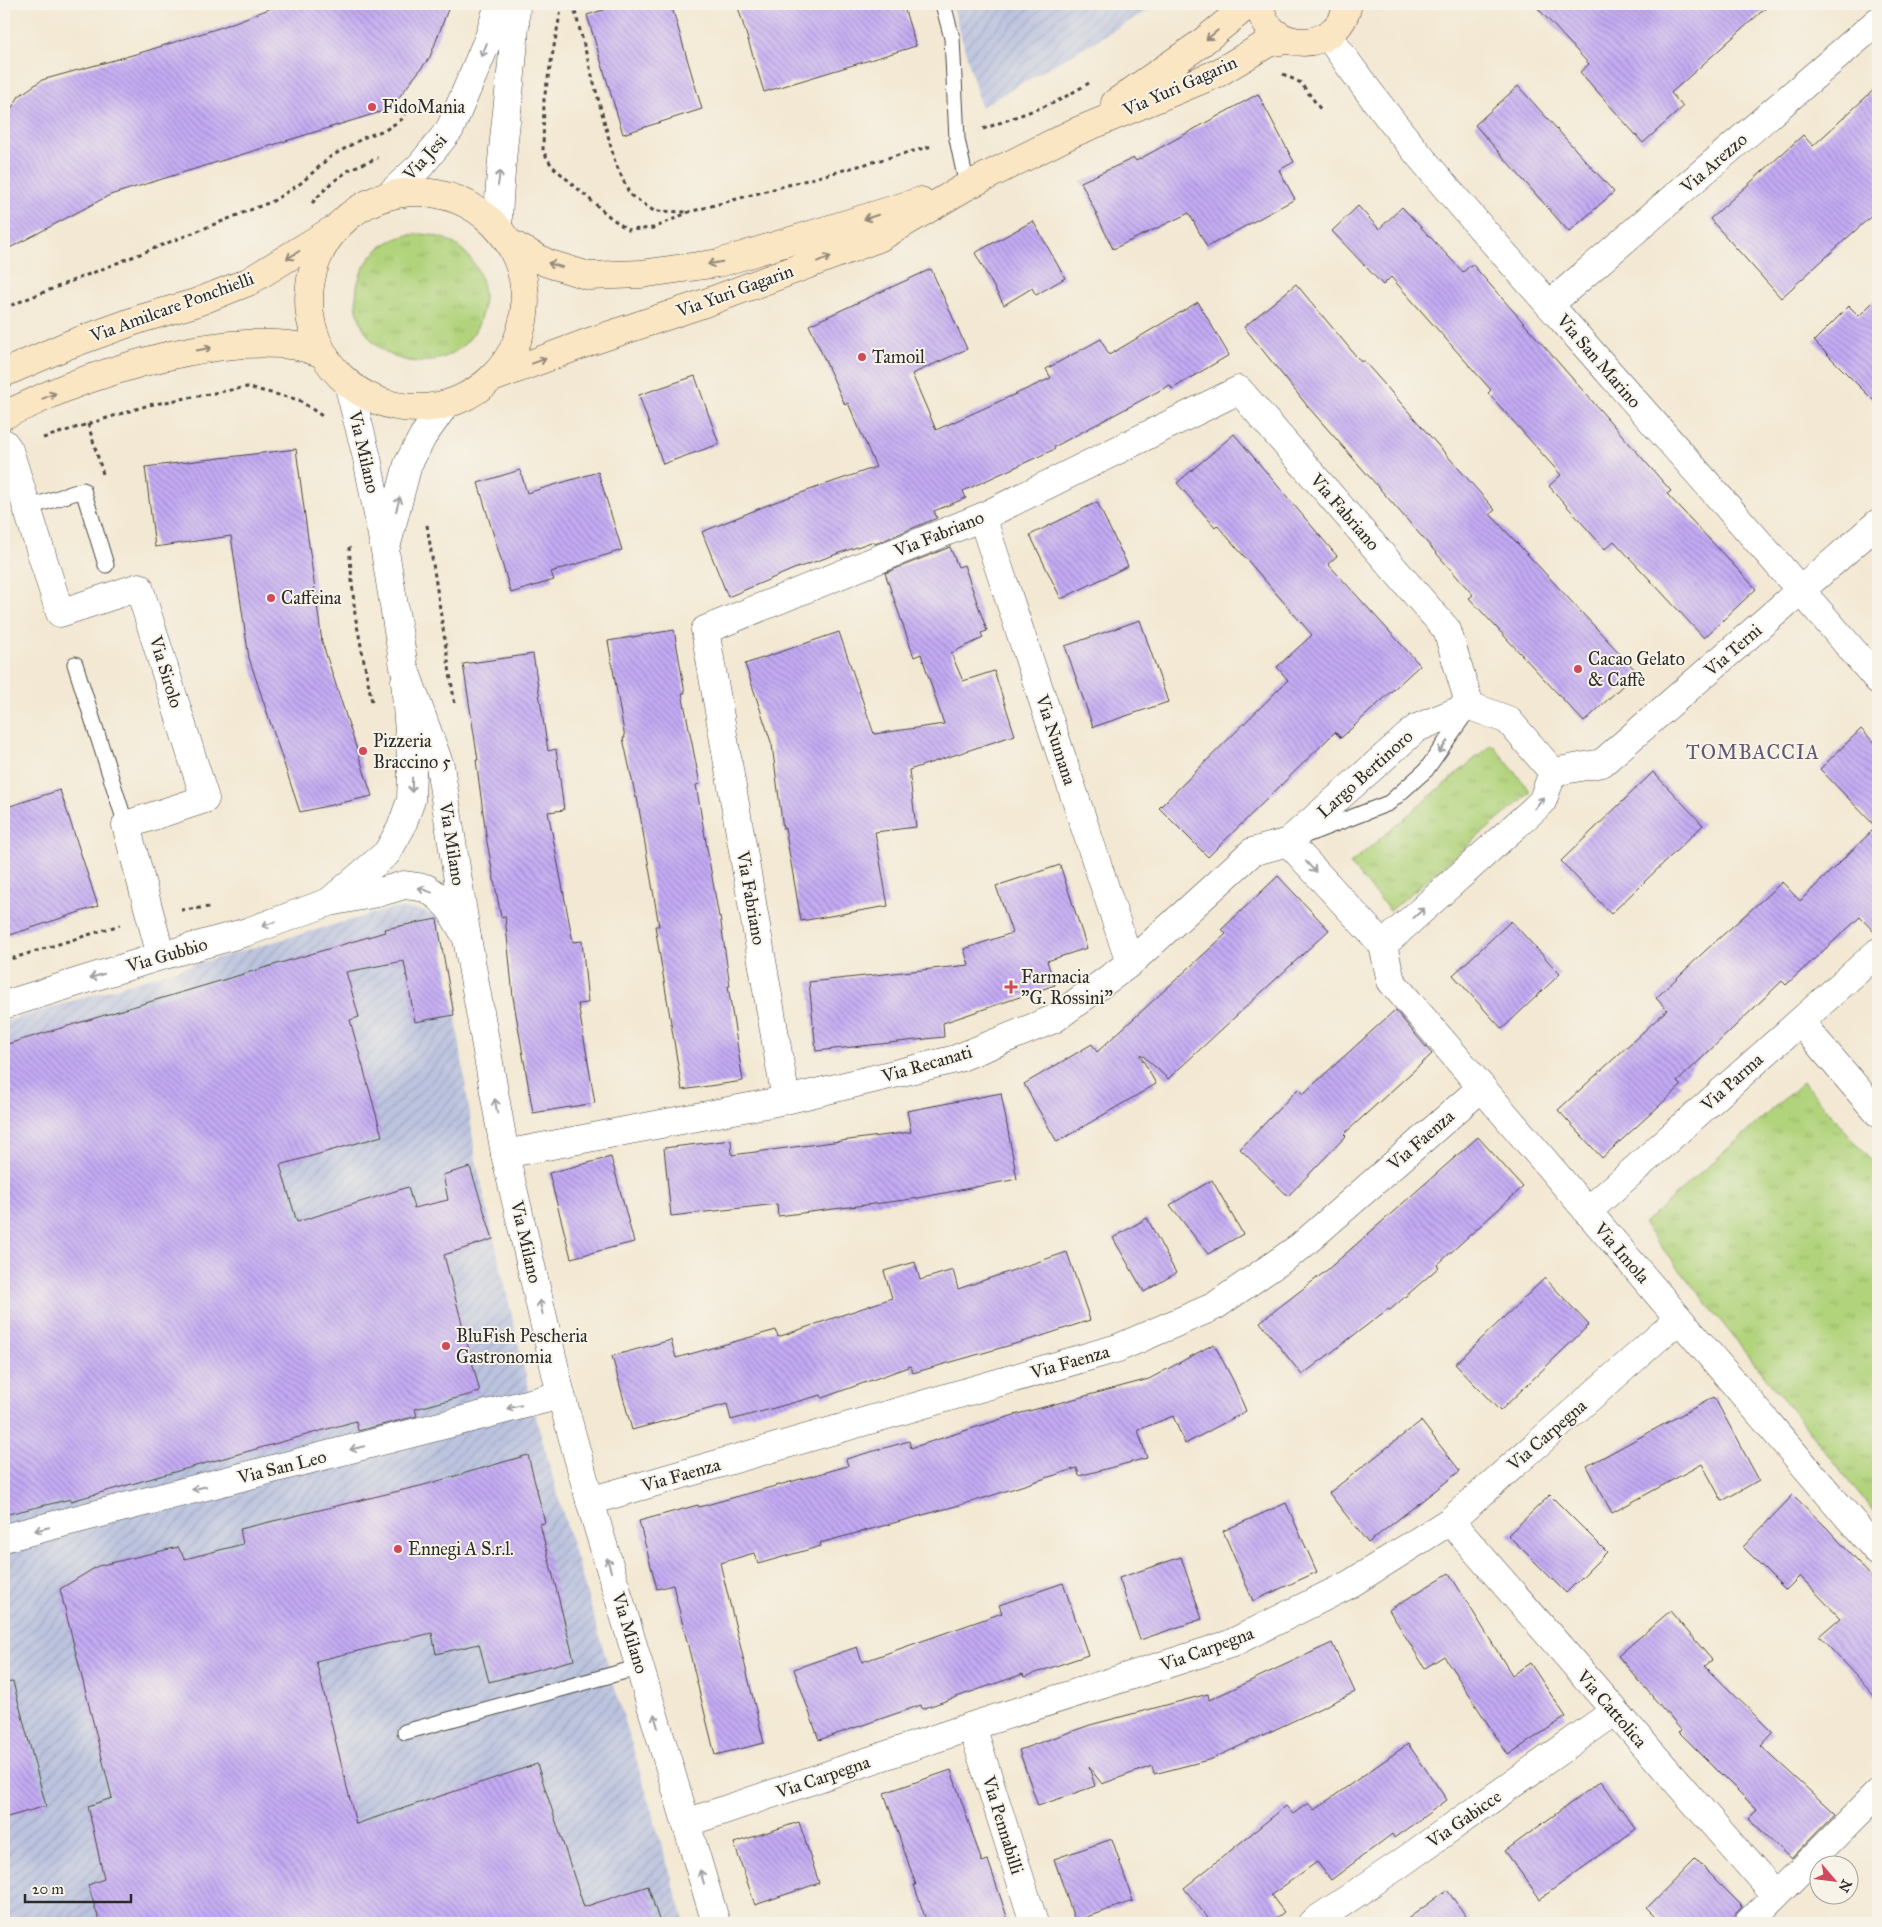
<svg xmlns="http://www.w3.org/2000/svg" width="1882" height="1927" viewBox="0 0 1882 1927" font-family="'IM FELL Great Primer',serif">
<defs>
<pattern id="industrial-furrows" width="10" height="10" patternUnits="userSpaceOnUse" patternTransform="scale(1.25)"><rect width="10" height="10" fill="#bbc3de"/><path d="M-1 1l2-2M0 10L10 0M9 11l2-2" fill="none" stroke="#a1a8bf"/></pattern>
<pattern id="grass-tufts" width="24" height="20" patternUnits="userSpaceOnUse" patternTransform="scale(1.25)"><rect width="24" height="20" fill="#b1d37b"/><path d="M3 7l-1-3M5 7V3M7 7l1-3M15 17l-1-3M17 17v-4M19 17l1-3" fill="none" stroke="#98b56a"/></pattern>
<pattern id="building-back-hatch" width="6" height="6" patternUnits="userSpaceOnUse" patternTransform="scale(1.25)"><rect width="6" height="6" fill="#c4aaf4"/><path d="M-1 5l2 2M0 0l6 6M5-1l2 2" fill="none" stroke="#9f8bc6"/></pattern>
</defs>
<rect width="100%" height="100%" fill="#f7f3e8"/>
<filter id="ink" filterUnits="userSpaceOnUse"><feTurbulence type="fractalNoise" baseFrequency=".02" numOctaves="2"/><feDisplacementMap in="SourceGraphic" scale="10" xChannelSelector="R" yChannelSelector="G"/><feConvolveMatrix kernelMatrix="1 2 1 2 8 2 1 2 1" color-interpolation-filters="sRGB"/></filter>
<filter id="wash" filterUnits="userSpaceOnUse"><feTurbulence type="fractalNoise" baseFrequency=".0096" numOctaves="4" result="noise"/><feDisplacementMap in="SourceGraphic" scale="20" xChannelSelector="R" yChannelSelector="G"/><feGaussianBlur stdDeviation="1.12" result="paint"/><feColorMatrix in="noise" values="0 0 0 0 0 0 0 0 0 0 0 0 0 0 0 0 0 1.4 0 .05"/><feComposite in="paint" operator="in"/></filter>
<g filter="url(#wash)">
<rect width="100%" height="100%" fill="#f3e8d3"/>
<path fill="url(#industrial-furrows)" d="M 952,4 L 1159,4 L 981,107 Z
M 393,908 L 420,910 L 438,918 L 456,1017 L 476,1160 L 532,1402 L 562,1510 L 685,1923 L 4,1923 L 4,1022 L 171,971 Z"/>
<path fill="url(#grass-tufts)" stroke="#6e7f53" d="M356 298a64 64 0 1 1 128 0a64 64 0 1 1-128 0Z
M 1492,744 L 1531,792 L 1390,911 L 1350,864 Z
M 1803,1082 L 1878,1168 L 1878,1517 L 1643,1224 Z"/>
<g id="blocks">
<path fill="url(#building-back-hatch)" d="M 282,4 L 450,4 L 430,57 L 390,109 L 110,195 L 4,251 L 4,121 L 19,96 L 42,80 L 143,52 L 222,27 Z
M 622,4 L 671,4 L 702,109 L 623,134 L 587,15 Z
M 737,4 L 903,4 L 916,46 L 764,92 Z
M 1534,4 L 1770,4 L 1671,93 L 1683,107 L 1643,143 L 1580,72 L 1589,64 Z
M 1518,86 L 1614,192 L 1569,232 L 1475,125 Z
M 1878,86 L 1878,210 L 1781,298 L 1710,219 L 1803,135 L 1813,146 Z
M 1258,94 L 1294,162 L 1279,170 L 1295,199 L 1207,247 L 1189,213 L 1113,249 L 1081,182 L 1134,158 L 1136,161 Z
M 1358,206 L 1379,229 L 1402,207 L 1463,272 L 1472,264 L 1671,491 L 1667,494 L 1756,589 L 1704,638 L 1614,541 L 1605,549 L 1549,486 L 1561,475 L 1488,393 L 1491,390 L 1391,277 L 1383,285 L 1332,231 Z
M 1033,221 L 1065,278 L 1036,295 L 1032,288 L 1004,305 L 975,253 Z
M 931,269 L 967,349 L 912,374 L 936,430 L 1051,378 L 1046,369 L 1101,339 L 1109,355 L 1198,302 L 1229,355 L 1172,389 L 1170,385 L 1054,447 L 1055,449 L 963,491 L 966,498 L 934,511 L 937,518 L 875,544 L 874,541 L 794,569 L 728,597 L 702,532 L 775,502 L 876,467 L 848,403 L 845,405 L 809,325 Z
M 1296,284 L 1361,362 L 1363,360 L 1495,510 L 1490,514 L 1637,672 L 1584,722 L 1469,598 L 1473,595 L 1309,408 L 1244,327 Z
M 1878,297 L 1878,405 L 1814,341 L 1849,306 L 1859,316 Z
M 695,376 L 719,444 L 663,464 L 639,395 Z
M 1234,434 L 1337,556 L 1328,564 L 1420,665 L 1341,738 L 1335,732 L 1208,857 L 1159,808 L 1288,680 L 1277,667 L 1312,635 L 1217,525 L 1215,527 L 1177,483 Z
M 296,449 L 322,642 L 372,796 L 300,812 L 249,658 L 231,536 L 155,547 L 145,467 Z
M 520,470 L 527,493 L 598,472 L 622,550 L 551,572 L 554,580 L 511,593 L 478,483 Z
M 1097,502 L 1128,566 L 1061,599 L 1030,535 Z
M 950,547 L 958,567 L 964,565 L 987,631 L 981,633 L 983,638 L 951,653 L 963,681 L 994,671 L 1015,735 L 909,770 L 916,827 L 875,832 L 888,906 L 801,921 L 785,828 L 783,829 L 772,745 L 745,664 L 839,632 L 874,734 L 944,724 L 921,654 L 914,657 L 885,573 Z
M 1140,620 L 1168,702 L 1093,727 L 1065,646 Z
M 674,630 L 685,693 L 682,693 L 700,784 L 696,785 L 719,917 L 720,916 L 730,986 L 728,986 L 743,1081 L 682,1090 L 655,926 L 659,926 L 637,797 L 636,798 L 623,738 L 625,738 L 608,641 Z
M 533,654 L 548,751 L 556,749 L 564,810 L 548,812 L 573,942 L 582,941 L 588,1003 L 578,1004 L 595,1103 L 533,1113 L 513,997 L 505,916 L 501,917 L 487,842 L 476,760 L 478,760 L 463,664 Z
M 1861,729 L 1878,747 L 1878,936 L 1860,917 L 1786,985 L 1782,981 L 1677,1082 L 1681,1086 L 1602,1158 L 1558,1110 L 1667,1010 L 1656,998 L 1705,951 L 1782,882 L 1800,901 L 1876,827 L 1820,769 Z
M 1653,772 L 1703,825 L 1611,914 L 1561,861 Z
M 60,790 L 98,906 L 4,937 L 4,808 Z
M 1060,865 L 1087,948 L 1047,961 L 1055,985 L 943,1023 L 944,1037 L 816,1051 L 809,982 L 969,965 L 964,949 L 1012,933 L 996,886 Z
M 1278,876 L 1329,930 L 1168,1079 L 1141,1054 L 1140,1055 L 1156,1084 L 1057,1142 L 1024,1084 L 1092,1044 L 1097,1052 L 1226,934 L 1222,929 Z
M 437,919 L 454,1015 L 415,1022 L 404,961 L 346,972 L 359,1017 L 350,1020 L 382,1136 L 280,1165 L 297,1222 L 408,1187 L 414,1208 L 448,1200 L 443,1175 L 470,1167 L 493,1239 L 444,1255 L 480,1392 L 415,1409 L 417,1416 L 358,1431 L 356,1421 L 71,1501 L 71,1499 L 4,1515 L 4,1045 L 385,932 L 384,929 Z
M 1511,921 L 1560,974 L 1502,1029 L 1453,975 Z
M 1395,1010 L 1432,1054 L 1344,1134 L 1346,1136 L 1288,1196 L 1240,1149 L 1298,1089 L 1303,1094 Z
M 1001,1093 L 1017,1179 L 913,1199 L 778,1216 L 777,1204 L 671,1216 L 664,1148 L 731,1140 L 732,1155 L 911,1132 L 907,1111 Z
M 1478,1137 L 1523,1187 L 1437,1265 L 1439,1267 L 1390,1310 L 1388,1309 L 1302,1375 L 1260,1322 L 1326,1271 Z
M 611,1157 L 634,1242 L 571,1258 L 549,1173 Z
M 1212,1180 L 1243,1234 L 1208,1254 L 1170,1205 Z
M 1147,1218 L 1176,1273 L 1144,1292 L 1113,1238 Z
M 1067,1252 L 1090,1320 L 1039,1337 L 913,1373 L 911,1366 L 822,1398 L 821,1395 L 731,1420 L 727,1404 L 632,1430 L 612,1356 L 671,1340 L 676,1358 L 776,1330 L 778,1337 L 892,1298 L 884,1271 L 915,1262 L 920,1280 L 953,1270 L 958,1289 Z
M 1545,1278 L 1589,1325 L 1500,1411 L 1455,1364 Z
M 1214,1344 L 1234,1382 L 1246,1411 L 1185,1444 L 1173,1416 L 1138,1430 L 1147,1458 L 1079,1476 L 1077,1468 L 978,1500 L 820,1543 L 821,1546 L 758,1564 L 754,1553 L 720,1563 L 764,1743 L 715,1755 L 673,1585 L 657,1589 L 639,1521 L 698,1505 L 699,1507 L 848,1466 L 846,1459 L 909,1441 L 911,1448 L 1014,1415 L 1149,1379 Z
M 1714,1397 L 1759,1480 L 1722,1501 L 1702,1464 L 1612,1513 L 1587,1466 Z
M 1421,1421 L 1460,1471 L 1368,1543 L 1329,1493 Z
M 528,1455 L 545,1523 L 540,1524 L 574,1660 L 489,1682 L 479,1644 L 436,1654 L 432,1633 L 316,1661 L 356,1824 L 537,1764 L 584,1907 L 648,1886 L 660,1923 L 100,1923 L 88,1885 L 104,1879 L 88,1806 L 112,1798 L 60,1589 L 98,1566 L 178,1547 L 185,1559 L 243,1544 L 240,1529 L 424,1485 Z
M 1550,1495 L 1607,1552 L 1566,1593 L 1508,1535 Z
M 1793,1495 L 1828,1529 L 1878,1584 L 1878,1700 L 1819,1636 L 1840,1618 L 1800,1576 L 1786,1590 L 1743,1547 Z
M 1286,1503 L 1317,1572 L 1253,1601 L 1223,1531 Z
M 1181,1557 L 1202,1619 L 1140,1640 L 1119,1578 Z
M 1449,1573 L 1512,1675 L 1530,1663 L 1566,1717 L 1508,1755 L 1444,1656 L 1425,1668 L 1389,1610 Z
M 1063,1583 L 1088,1655 L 1024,1677 L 1023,1674 L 922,1709 L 921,1705 L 819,1740 L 794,1669 L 857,1647 L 862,1662 L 1002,1613 L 999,1605 Z
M 1670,1611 L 1712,1660 L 1705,1666 L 1773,1733 L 1761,1746 L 1835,1814 L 1791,1859 L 1748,1819 L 1757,1810 L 1679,1732 L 1681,1730 L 1618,1656 Z
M 1332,1643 L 1355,1692 L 1212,1759 L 1154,1774 L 1152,1766 L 1102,1784 L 1089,1767 L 1095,1786 L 1038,1806 L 1019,1750 L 1090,1725 L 1208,1694 L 1209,1700 Z
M 13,1682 L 46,1806 L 4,1818 L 4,1683 Z
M 1408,1744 L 1447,1800 L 1394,1838 L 1392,1834 L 1331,1880 L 1317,1862 L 1271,1895 L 1284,1912 L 1270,1923 L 1212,1923 L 1184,1888 L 1286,1806 L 1293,1814 L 1308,1803 L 1314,1810 Z
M 951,1770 L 982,1862 L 988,1860 L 1009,1923 L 927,1923 L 914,1885 L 916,1885 L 884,1793 Z
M 1601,1781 L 1636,1829 L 1540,1899 L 1505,1851 Z
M 799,1822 L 819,1883 L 755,1905 L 734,1843 Z
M 1112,1839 L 1133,1901 L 1075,1921 L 1054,1859 Z
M 1695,1859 L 1743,1907 L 1728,1923 L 1662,1923 L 1647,1908 Z
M 1447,1890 L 1471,1923 L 1402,1923 Z"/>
</g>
</g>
<g filter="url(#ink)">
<use href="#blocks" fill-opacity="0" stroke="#494744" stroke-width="1"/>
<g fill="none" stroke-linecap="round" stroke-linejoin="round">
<g stroke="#494744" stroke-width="17">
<path id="service" d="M 943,4 L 952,38 L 957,139 L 967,186
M 27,508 L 83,490 L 106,565
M 75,664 L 126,825
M 1306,835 L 1389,803 L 1426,770 L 1468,710
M 405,1732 L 640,1667"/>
</g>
<g stroke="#494744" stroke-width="29">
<path id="minor" d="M 1328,35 C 1397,136 1480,227 1561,318 C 1667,438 1774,558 1878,680
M 389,195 L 421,165 L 450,129 L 489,37 L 499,4
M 498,226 C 499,152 514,78 516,4
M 1549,305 L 1878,21
M 4,443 L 9,450 L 60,613 L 139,587 L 205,799 L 126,825 L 161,956
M 982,517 L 1130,963
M 1553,772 L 1602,763 L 1878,523
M 330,901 L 387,853 L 401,828 L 411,800 L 412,770 L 405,681
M 1383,945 L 1542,802 L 1553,772 L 1508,720 L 1470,706 L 1417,728 L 1288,842 L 1383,945 L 1391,981 L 1878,1552
M 4,1005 L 161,956 L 247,932 L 329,902 L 377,893 L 404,885 L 426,888 L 439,897 L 450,909 L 467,938
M 1800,1022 L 1878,1113
M 786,1100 L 705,630 L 982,517 L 1239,390 L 1447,630 L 1470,706
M 505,1154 L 786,1100 L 956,1059 L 1054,1019 L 1130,963 L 1252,852 L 1288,842
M 1587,1212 L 1878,952
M 590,1501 L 1118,1348 L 1215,1306 L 1300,1247 L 1481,1088
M 1450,1521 L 1776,1896
M 4,1538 L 561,1395
M 972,1726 L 1034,1923
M 686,1823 L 972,1726 L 1230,1644 L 1350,1584 L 1450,1521 L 1679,1319
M 1312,1923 L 1397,1866 L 1614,1712
M 1749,1923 L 1878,1793"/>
</g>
<g stroke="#494744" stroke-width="29">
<path id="tertiary" d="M 348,383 L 367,458 L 385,551 L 404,667 L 440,766 L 467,938 L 505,1154 L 561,1395 L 590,1501 L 716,1923
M 387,544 L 408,464 L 423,436 L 445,405"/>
</g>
<g stroke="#494744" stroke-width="29">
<path id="secondary" d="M 1260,4 C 1264,52 1337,57 1348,4
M 1115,103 L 1200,44 L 1249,4
M309 300a108 108 0 1 1 216 0a108 108 0 1 1-216 0Z
M 510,243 L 547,263 L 589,276 L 641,274 L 719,263 L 921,201
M 4,373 L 68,345 L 140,319 L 195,303 L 248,282 L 331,231
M 493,378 L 589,342 L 705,303 L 879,238 L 967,186 L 1073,133 L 1218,73 L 1268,43 L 1287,40
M 4,415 C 33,403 62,387 92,378 C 154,357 232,336 297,346 C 306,348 315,351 323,354"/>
</g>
<path stroke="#494744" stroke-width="3" stroke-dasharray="4 4" stroke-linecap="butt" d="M 562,4 L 544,99 L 543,151 L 552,166 L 610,217 L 628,230 L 654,228 L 689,212 L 932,146
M 573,4 L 615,162 L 630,195 L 654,211 L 686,212
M 1283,74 L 1301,83 L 1321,110
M 983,129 L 1056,102 L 1089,83
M 312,203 L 330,184 L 352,168 L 378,158
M 4,308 L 273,201 L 301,183 L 330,157 L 365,137 L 387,129 L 402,119 L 412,104
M 88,424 L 103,474
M 43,438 L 149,405 L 247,387 L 299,400 L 322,416
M 427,525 L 455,706
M 349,547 L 355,615 L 372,702
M 181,910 L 210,907
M 4,961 L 120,925"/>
<use href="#service" stroke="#fff" stroke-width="15"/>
<use href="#minor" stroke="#fff" stroke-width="28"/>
<use href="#tertiary" stroke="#fff" stroke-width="28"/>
<use href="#secondary" stroke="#fbe6c4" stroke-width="28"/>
</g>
<defs><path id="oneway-shaft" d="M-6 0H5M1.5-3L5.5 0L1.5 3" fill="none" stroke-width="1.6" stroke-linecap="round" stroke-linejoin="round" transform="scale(1.25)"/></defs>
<g stroke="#938878">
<use href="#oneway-shaft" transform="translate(1212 35) rotate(141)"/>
<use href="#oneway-shaft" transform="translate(871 217) rotate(162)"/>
<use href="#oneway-shaft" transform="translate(293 255) rotate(148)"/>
<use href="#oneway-shaft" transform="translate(824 259) rotate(-20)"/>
<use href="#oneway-shaft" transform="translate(715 263) rotate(170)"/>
<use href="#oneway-shaft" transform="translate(555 265) rotate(-163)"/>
<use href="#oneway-shaft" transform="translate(204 349) rotate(-12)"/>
<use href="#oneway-shaft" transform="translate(539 361) rotate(-20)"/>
<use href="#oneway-shaft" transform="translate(49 396) rotate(-23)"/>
</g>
<g stroke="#a0a0a0">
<use href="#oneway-shaft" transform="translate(484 50) rotate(113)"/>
<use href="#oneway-shaft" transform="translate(499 178) rotate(-83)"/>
<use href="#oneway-shaft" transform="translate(398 504) rotate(-75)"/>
<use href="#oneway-shaft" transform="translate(1443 747) rotate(125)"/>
<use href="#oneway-shaft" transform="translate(412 785) rotate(91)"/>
<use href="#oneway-shaft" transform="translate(1539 803) rotate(-52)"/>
<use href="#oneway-shaft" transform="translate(1311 867) rotate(47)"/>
<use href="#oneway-shaft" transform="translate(425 890) rotate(-160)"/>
<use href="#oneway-shaft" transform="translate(1419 913) rotate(-42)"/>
<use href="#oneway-shaft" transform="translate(269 924) rotate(160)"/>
<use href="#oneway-shaft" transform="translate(97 976) rotate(163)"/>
<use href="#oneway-shaft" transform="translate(496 1106) rotate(-100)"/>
<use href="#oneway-shaft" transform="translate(541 1307) rotate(-103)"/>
<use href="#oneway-shaft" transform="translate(514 1407) rotate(166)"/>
<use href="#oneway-shaft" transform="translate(357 1448) rotate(166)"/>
<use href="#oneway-shaft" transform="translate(199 1488) rotate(166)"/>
<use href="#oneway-shaft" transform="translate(42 1529) rotate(166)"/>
<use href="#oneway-shaft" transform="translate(609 1565) rotate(-107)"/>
<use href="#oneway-shaft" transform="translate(656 1721) rotate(-106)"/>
<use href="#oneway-shaft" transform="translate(702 1877) rotate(-107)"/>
</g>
</g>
<g fill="#d1495b" stroke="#f7f3e8" stroke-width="2">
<circle cx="372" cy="107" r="5"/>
<circle cx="862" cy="357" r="5"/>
<circle cx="271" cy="598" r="5"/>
<circle cx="1578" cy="669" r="5"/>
<circle cx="363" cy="751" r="5"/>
<path d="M1008.5 979.5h5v5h5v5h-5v5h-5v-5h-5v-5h5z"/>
<circle cx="446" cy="1346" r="5"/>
<circle cx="398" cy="1549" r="5"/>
</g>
<g text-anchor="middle" stroke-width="4" stroke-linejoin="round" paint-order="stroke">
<g font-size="18" fill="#2b2b2b" stroke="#f7f3e8">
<text transform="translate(1180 86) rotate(-24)" y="6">Via Yuri Gagarin</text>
<text transform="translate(425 157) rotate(-48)" y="6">Via Jesi</text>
<text transform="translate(1714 163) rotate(-41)" y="6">Via Arezzo</text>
<text transform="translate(735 291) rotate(-20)" y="6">Via Yuri Gagarin</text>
<text transform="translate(172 307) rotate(-20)" y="6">Via Amilcare Ponchielli</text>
<text transform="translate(1599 361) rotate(49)" y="6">Via San Marino</text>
<text transform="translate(364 452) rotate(77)" y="6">Via Milano</text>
<text transform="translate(1345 512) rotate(49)" y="6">Via Fabriano</text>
<text transform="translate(939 534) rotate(-22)" y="6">Via Fabriano</text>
<text transform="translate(1733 650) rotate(-41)" y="6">Via Terni</text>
<text transform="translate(166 672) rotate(73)" y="6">Via Sirolo</text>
<text transform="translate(1056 740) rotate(72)" y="6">Via Numana</text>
<text transform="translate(1365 774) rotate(-42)" y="6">Largo Bertinoro</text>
<text transform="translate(452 844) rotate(81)" y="6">Via Milano</text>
<text transform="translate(751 898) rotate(80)" y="6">Via Fabriano</text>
<text transform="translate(167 955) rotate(-16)" y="6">Via Gubbio</text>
<text transform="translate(927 1064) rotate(-16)" y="6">Via Recanati</text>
<text transform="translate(1732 1082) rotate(-42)" y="6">Via Parma</text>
<text transform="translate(1421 1140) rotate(-41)" y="6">Via Faenza</text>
<text transform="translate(526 1242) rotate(77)" y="6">Via Milano</text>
<text transform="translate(1622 1253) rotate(49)" y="6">Via Imola</text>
<text transform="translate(1070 1362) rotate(-16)" y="6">Via Faenza</text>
<text transform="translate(1547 1435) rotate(-41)" y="6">Via Carpegna</text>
<text transform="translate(282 1467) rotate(-14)" y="6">Via San Leo</text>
<text transform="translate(681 1475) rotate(-16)" y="6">Via Faenza</text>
<text transform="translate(630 1633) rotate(73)" y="6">Via Milano</text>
<text transform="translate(1207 1649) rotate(-20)" y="6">Via Carpegna</text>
<text transform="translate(1612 1709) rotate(49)" y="6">Via Cattolica</text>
<text transform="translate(823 1777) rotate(-19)" y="6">Via Carpegna</text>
<text transform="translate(1464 1819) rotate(-35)" y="6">Via Gabicce</text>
<text transform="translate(1003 1825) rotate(73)" y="6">Via Pennabilli</text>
</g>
<g font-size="18" fill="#2b2b2b" stroke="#f7f3e8" text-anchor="start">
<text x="382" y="113">FidoMania</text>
<text x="872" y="363">Tamoil</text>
<text x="281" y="604">Caffeina</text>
<text x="1588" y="665">Cacao Gelato<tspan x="1588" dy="21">&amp; Caffè</tspan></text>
<text x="373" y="747">Pizzeria<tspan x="373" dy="21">Braccino 5</tspan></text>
<text x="1021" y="983">Farmacia<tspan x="1021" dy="21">"G. Rossini"</tspan></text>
<text x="456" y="1342">BluFish Pescheria<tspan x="456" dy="21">Gastronomia</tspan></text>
<text x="408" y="1555">Ennegi A S.r.l.</text>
</g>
<g font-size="20" letter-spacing="1" fill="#615771" stroke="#f7f3e8">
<text x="1753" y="759">TOMBACCIA</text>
</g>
</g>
<rect width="1882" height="1927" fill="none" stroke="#f7f3e8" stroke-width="20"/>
<g transform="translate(1834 1880) rotate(118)"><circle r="24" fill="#f7f3e8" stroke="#a5a39c"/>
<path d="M0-4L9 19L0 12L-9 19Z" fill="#d1495b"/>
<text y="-8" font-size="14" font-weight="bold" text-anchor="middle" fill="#2b2b2b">N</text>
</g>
<path d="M25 1894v8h106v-8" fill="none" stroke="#2b2b2b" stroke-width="2.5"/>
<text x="32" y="1894" font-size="15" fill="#2b2b2b" stroke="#f7f3e8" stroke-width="4" paint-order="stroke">20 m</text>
</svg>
